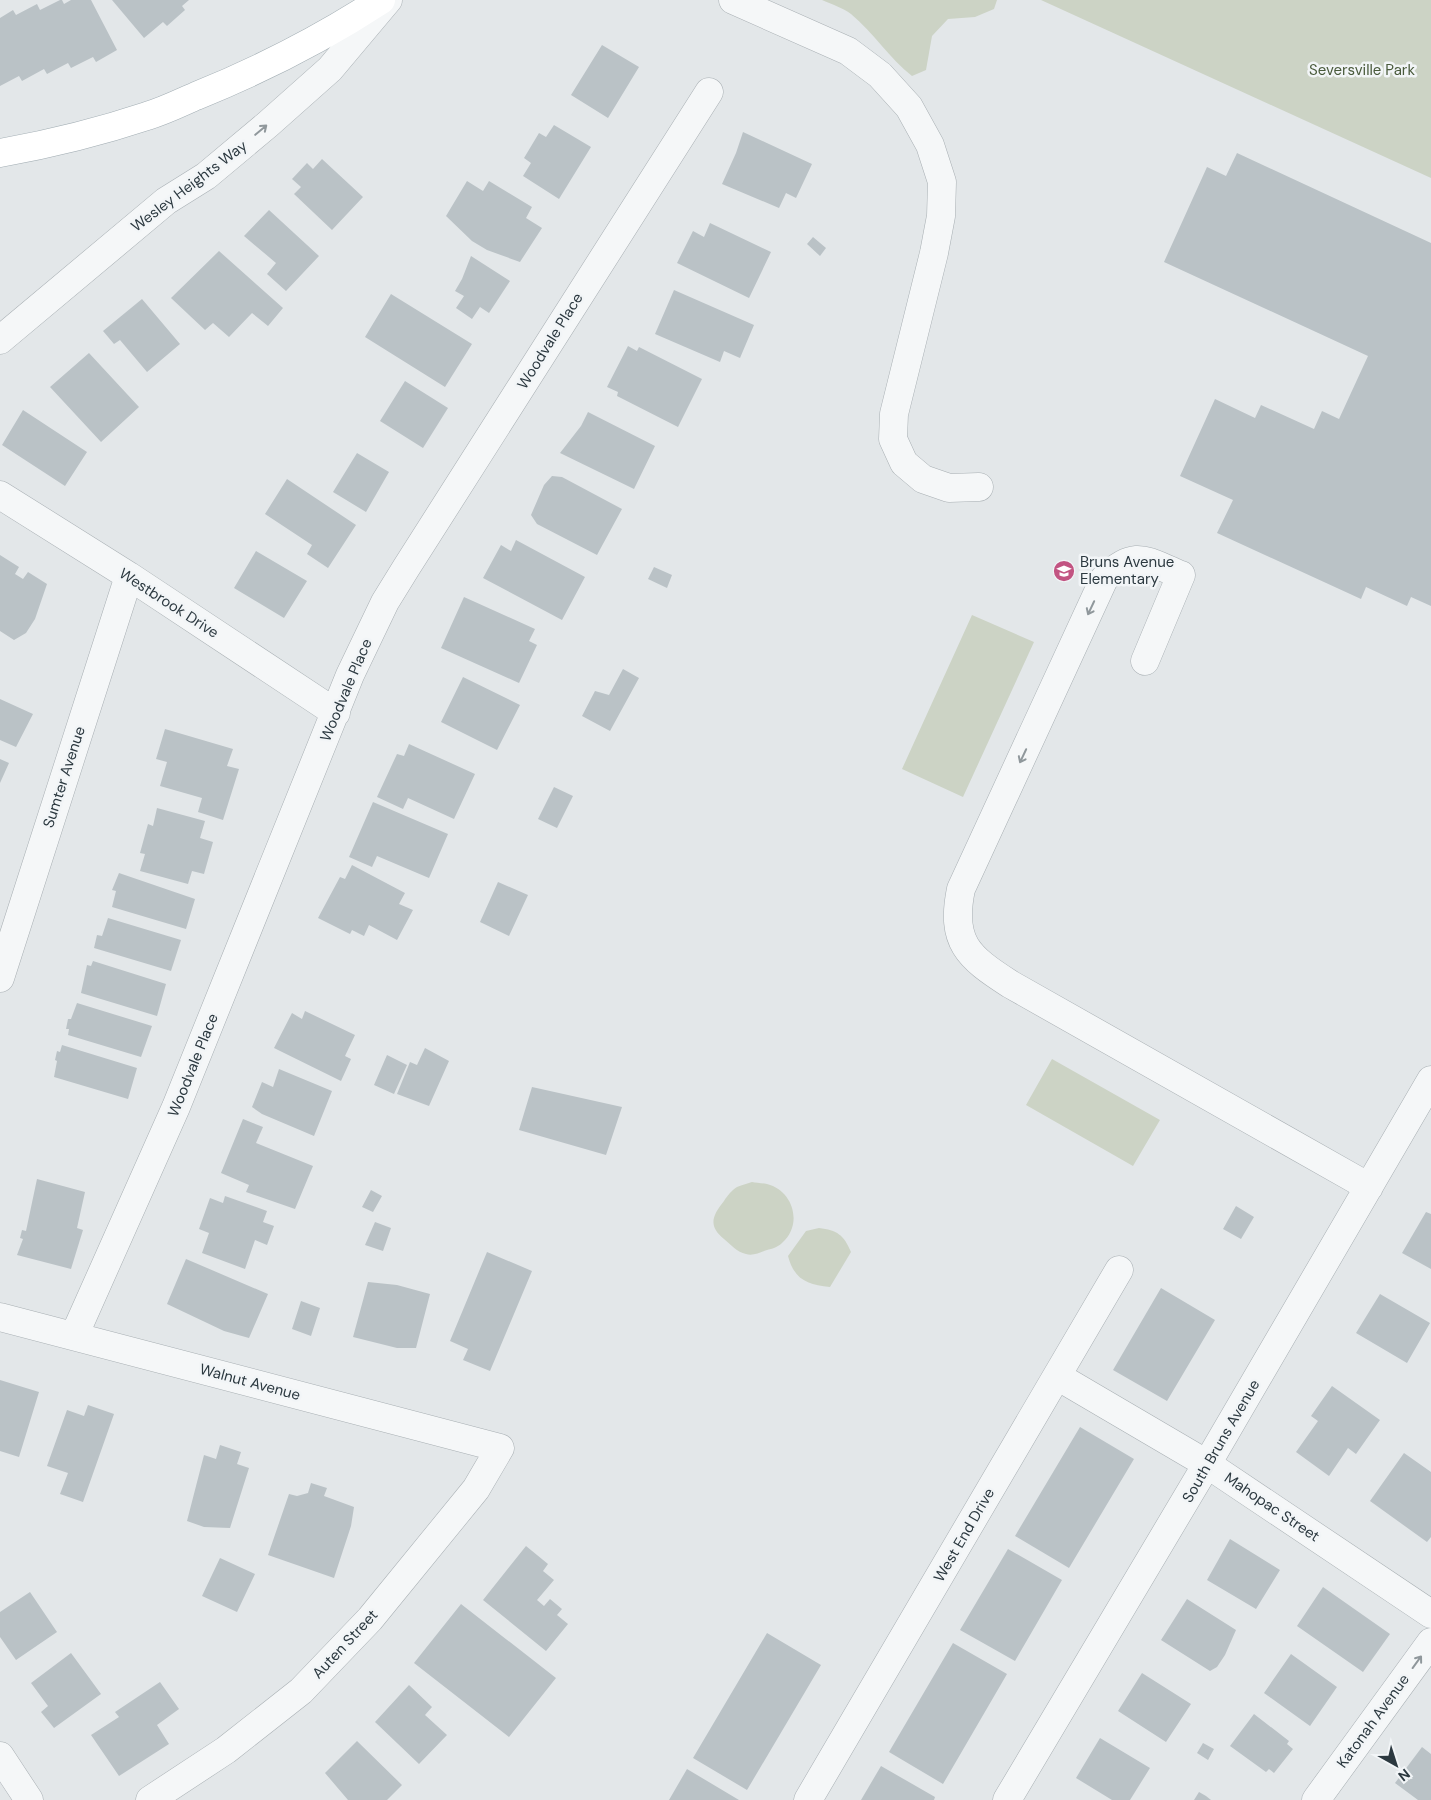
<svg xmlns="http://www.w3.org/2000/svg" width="1431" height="1800" viewBox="0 0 1431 1800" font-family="'DM Sans',sans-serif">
<rect width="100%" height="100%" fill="#e3e7e9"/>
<path fill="#ccd3c5" d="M 822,0 L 997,0 L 994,9 L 975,17 L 948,19 L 932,36 L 926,70 L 912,76 C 889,58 874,33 851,14 C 843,8 831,4 822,0 Z
M 1041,0 L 1431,0 L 1431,178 Z
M 972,615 L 1034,642 L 963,797 L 902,769 Z
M 1052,1059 L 1160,1120 L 1133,1166 L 1026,1105 Z
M 752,1182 C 756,1183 762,1183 767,1184 C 794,1191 803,1225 782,1243 C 777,1248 770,1249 764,1251 C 759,1253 752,1256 746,1254 C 737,1252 731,1245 724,1239 C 708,1226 712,1216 724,1201 C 727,1196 732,1190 737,1187 C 741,1185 747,1184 752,1182 Z
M 819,1228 C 837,1230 844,1235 851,1252 L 830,1287 C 807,1285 794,1279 788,1256 L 806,1231 Z"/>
<path fill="#bac2c6" d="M 60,0 L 62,0 L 64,4 L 71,0 L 91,0 L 117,50 L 96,62 L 93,57 L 71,68 L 68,63 L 47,74 L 44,69 L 22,81 L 19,76 L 0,86 L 0,18 L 13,10 L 16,15 L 37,4 L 40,10 Z
M 112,0 L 189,0 L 182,6 L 185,10 L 167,26 L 163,22 L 144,38 Z
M 602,45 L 639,67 L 608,118 L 571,95 Z
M 554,125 L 591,147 L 559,199 L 523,176 L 531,163 L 524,158 L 539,133 L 546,137 Z
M 743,132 L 812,164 L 796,198 L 786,193 L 779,208 L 722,184 L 736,153 Z
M 1237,153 L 1431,243 L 1431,606 L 1411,597 L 1407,606 L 1366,587 L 1361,599 L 1217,533 L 1233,500 L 1180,476 L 1215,399 L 1255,418 L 1261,405 L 1314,429 L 1322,411 L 1339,419 L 1368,356 L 1164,262 L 1207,167 L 1226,176 Z
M 322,159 L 363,197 L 332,230 L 294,194 L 301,187 L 292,179 L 307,163 L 313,169 Z
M 467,181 L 483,191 L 489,181 L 532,207 L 526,218 L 542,228 L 520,262 L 487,250 L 472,241 L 446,216 Z
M 269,210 L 319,256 L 286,291 L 267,274 L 276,263 L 244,236 Z
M 710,223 L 771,252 L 749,298 L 677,263 L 693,231 L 704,237 Z
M 813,237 L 826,248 L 820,256 L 807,244 Z
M 219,251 L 283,308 L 268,326 L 252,313 L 229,337 L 213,323 L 205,330 L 171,298 Z
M 471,256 L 510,281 L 489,313 L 480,307 L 472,319 L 456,308 L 464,296 L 455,291 L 462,279 Z
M 674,290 L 754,325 L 740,358 L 724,351 L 720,362 L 655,334 Z
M 391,294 L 472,344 L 445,387 L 365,337 Z
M 142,299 L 180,344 L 147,372 L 120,340 L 114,344 L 103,331 Z
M 628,346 L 637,351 L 639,347 L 702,379 L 678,427 L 617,396 L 618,392 L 607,387 Z
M 89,353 L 139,407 L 101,442 L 50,387 Z
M 405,381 L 448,408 L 423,448 L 380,421 Z
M 23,410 L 87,452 L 65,486 L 2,445 Z
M 588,412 L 655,446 L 634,489 L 560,453 L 581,426 Z
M 357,453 L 389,472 L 366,512 L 333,492 Z
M 552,476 L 562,477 L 622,509 L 597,555 L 537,524 L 531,515 L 544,485 Z
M 287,479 L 356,525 L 328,568 L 307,554 L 312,545 L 265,514 Z
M 516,540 L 585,577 L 562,620 L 483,578 L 501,545 L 511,551 Z
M 256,551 L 307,581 L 284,618 L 234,588 Z
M 0,555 L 19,567 L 15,574 L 23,579 L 28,572 L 47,584 L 35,619 L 26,633 L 14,640 L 0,631 Z
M 654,567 L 672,575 L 667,588 L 648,579 Z
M 464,597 L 535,629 L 529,641 L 537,645 L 519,683 L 441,648 Z
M 623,669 L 639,678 L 610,731 L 582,716 L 595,691 L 609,695 Z
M 463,677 L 520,705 L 497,750 L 441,722 Z
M 0,699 L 33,714 L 16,747 L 0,740 Z
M 165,729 L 233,749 L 227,766 L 239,769 L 223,820 L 198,812 L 202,798 L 160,786 L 167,762 L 156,759 Z
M 409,744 L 475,774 L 454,819 L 408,798 L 403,809 L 377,797 L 397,754 L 404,756 Z
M 0,759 L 9,763 L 0,783 Z
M 554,787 L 573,796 L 557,828 L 538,819 Z
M 373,802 L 448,834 L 429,878 L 377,856 L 372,867 L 349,857 Z
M 157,808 L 205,821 L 200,838 L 213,842 L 204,874 L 192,871 L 188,884 L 140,871 L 145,854 L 140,853 L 148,824 L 153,826 Z
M 352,865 L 405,893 L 399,904 L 413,910 L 397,940 L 369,925 L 364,936 L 352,930 L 350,934 L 318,918 L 340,877 L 345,879 Z
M 119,873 L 195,899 L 186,929 L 112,907 L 116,891 L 112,890 Z
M 498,882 L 528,895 L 509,936 L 480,922 Z
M 108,918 L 181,940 L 171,971 L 94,948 L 97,935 L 102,936 Z
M 93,961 L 166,984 L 157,1016 L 81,993 L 87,965 L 91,966 Z
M 77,1003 L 152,1026 L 141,1057 L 68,1035 L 69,1029 L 66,1029 L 68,1019 L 71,1019 Z
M 305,1011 L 355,1035 L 345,1056 L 351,1059 L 341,1081 L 274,1048 L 292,1013 L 302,1019 Z
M 62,1045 L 137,1068 L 128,1099 L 54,1077 L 57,1061 L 55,1060 L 57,1051 L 60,1052 Z
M 425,1048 L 449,1061 L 429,1106 L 397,1094 L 410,1062 L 417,1065 Z
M 387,1055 L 407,1065 L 394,1094 L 374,1085 Z
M 279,1069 L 332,1091 L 314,1136 L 262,1114 L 252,1107 L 262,1082 L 273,1087 Z
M 532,1087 L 622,1107 L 606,1155 L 519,1130 Z
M 243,1119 L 263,1127 L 256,1143 L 313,1166 L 295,1209 L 246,1192 L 249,1185 L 221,1173 Z
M 37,1179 L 85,1192 L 77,1228 L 83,1230 L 71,1269 L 17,1255 L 23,1239 L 20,1238 L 22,1230 L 26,1231 Z
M 371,1190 L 382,1196 L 373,1212 L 362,1207 Z
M 225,1196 L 267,1211 L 263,1222 L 274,1226 L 267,1245 L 255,1240 L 245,1269 L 202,1253 L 209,1233 L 199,1229 L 210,1198 L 223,1203 Z
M 1236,1206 L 1254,1217 L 1241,1239 L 1223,1229 Z
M 1426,1212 L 1431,1214 L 1431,1269 L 1402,1253 Z
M 375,1222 L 391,1228 L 383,1251 L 365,1245 Z
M 487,1252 L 532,1271 L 490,1371 L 463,1360 L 468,1349 L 450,1341 Z
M 186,1259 L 268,1294 L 249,1338 L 224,1331 L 167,1304 Z
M 368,1282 L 397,1285 L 430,1294 L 416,1348 L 397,1348 L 353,1337 Z
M 1161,1288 L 1215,1320 L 1167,1401 L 1113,1370 Z
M 1380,1294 L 1430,1323 L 1407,1363 L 1356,1333 Z
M 301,1301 L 320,1308 L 311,1336 L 292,1329 Z
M 0,1380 L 39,1392 L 19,1457 L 0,1451 Z
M 1332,1386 L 1380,1420 L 1356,1454 L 1348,1448 L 1329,1476 L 1296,1452 L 1318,1421 L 1311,1416 Z
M 88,1405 L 114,1414 L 83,1502 L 60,1494 L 68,1473 L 47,1466 L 67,1410 L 84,1416 Z
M 1080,1427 L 1134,1459 L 1069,1568 L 1015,1536 Z
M 220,1445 L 241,1452 L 237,1464 L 249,1468 L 230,1528 L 204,1527 L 187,1521 L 204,1455 L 216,1459 Z
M 1404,1453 L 1431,1472 L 1431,1537 L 1427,1542 L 1370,1501 Z
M 311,1483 L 327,1488 L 324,1496 L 354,1507 L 351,1526 L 334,1578 L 268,1555 L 289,1494 L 297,1496 L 308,1493 Z
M 1230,1539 L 1280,1570 L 1256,1609 L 1207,1580 Z
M 526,1546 L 548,1564 L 543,1571 L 554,1580 L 537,1600 L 544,1606 L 550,1599 L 562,1609 L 557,1615 L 568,1624 L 546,1651 L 483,1600 Z
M 1008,1549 L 1062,1580 L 1015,1661 L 960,1630 Z
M 220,1558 L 255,1574 L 237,1612 L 202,1596 Z
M 1323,1587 L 1390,1634 L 1363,1672 L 1297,1626 Z
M 30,1592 L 57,1632 L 16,1660 L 0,1637 L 0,1612 Z
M 1187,1599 L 1236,1630 L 1225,1655 L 1217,1667 L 1210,1671 L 1161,1640 Z
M 461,1604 L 556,1678 L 509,1737 L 414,1663 Z
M 767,1633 L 821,1665 L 747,1790 L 693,1758 Z
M 953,1643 L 1007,1674 L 943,1784 L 889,1752 Z
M 71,1653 L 101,1694 L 54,1728 L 41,1712 L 48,1706 L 31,1683 Z
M 1291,1654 L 1337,1687 L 1310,1726 L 1264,1693 Z
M 1142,1673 L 1191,1704 L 1166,1742 L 1118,1711 Z
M 160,1682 L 179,1709 L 157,1725 L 169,1744 L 119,1776 L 91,1735 L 119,1717 L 115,1712 Z
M 409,1685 L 432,1707 L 425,1715 L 447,1735 L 419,1764 L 375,1722 Z
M 1254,1714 L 1289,1741 L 1287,1744 L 1293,1749 L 1274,1773 L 1269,1769 L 1266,1772 L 1230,1746 Z
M 1100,1738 L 1150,1768 L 1130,1800 L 1112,1800 L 1076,1778 Z
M 357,1741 L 402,1785 L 387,1800 L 348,1800 L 325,1773 Z
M 1203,1743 L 1214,1749 L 1208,1760 L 1197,1753 Z
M 1422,1747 L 1431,1754 L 1431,1800 L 1418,1800 L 1395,1783 Z
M 881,1766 L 935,1797 L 934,1800 L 861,1800 Z
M 687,1769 L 739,1800 L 669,1800 Z
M 1199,1792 L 1206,1796 L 1211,1800 L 1194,1800 Z"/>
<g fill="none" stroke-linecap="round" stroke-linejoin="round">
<g stroke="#a8afb3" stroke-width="29">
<path id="minor" d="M 733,0 L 848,51 L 880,75 L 909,107 L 930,145 L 942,182 L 941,216 L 934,253 L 894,414 L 893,439 L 904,463 L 923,479 L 949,488 L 979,487
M 0,340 L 166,201 L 206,176 L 267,125 L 330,69 L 388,0
M 0,495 L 129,576 L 336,713
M 1145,661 L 1181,575 C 1146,561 1135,548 1104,579 L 961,889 C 950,942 968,957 1010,984 L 1369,1187
M 0,978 L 129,576
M 0,1317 L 500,1448 L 476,1489 L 370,1619 L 301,1691 L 226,1750 L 150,1800
M 74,1336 L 176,1107 L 350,675 L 385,602 L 406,568 L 709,92
M 1057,1376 L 1207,1464 L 1431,1614
M 0,1756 L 29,1800
M 808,1800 L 1119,1270
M 1007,1800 L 1207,1464 L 1431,1080
M 1316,1800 L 1431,1642"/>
</g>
<g stroke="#a3aeb4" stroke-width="29">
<path id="major" d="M 0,153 C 50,144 99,132 147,116 C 164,111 180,103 196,96 C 260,70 323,38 381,0"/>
</g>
<use href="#minor" stroke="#f5f7f8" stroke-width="28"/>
<use href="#major" stroke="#fff" stroke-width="28"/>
</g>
<defs><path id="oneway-shaft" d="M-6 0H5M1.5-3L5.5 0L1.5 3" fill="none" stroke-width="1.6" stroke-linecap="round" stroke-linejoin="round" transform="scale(1.25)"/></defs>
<g stroke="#90989c">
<use href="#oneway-shaft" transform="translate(261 130) rotate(-40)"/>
<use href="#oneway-shaft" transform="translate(1091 608) rotate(115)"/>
<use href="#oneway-shaft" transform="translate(1023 756) rotate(115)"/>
<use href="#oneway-shaft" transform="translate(1417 1662) rotate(-54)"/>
</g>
<defs>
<g id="school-disc" transform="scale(1.125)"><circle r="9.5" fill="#c25482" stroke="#f2f5f7"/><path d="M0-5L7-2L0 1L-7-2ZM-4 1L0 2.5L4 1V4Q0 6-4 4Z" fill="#fff"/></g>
</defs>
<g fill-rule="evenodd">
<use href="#school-disc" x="1064" y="571"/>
</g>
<g text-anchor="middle" stroke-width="5" stroke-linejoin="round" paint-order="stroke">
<g font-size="15" fill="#495a3b" stroke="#f2f5f7">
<text x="1362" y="75">Seversville Park</text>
</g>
<g font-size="15" fill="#2c3940" stroke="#f2f5f7">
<text transform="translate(189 186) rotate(-37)" y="5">Wesley Heights Way</text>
<text transform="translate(550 341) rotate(-58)" y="5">Woodvale Place</text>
<text transform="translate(169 603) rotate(33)" y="5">Westbrook Drive</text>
<text transform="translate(346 690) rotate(-67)" y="5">Woodvale Place</text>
<text transform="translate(64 777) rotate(-72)" y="5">Sumter Avenue</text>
<text transform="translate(193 1065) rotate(-68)" y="5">Woodvale Place</text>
<text transform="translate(250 1382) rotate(15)" y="5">Walnut Avenue</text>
<text transform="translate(1221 1441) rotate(-60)" y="5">South Bruns Avenue</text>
<text transform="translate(1272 1507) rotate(34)" y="5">Mahopac Street</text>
<text transform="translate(964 1535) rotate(-60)" y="5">West End Drive</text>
<text transform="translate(345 1644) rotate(-47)" y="5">Auten Street</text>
<text transform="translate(1373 1721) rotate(-54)" y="5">Katonah Avenue</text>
</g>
<g font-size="15" fill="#2c3940" stroke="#f2f5f7" text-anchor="start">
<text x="1080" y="567">Bruns Avenue<tspan x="1080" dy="17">Elementary</tspan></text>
</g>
</g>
<g transform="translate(1396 1765) rotate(141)" stroke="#f2f5f7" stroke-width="4" paint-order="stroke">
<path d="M0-4L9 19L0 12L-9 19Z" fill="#2c3940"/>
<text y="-8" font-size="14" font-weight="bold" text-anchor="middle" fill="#2c3940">N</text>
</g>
</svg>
